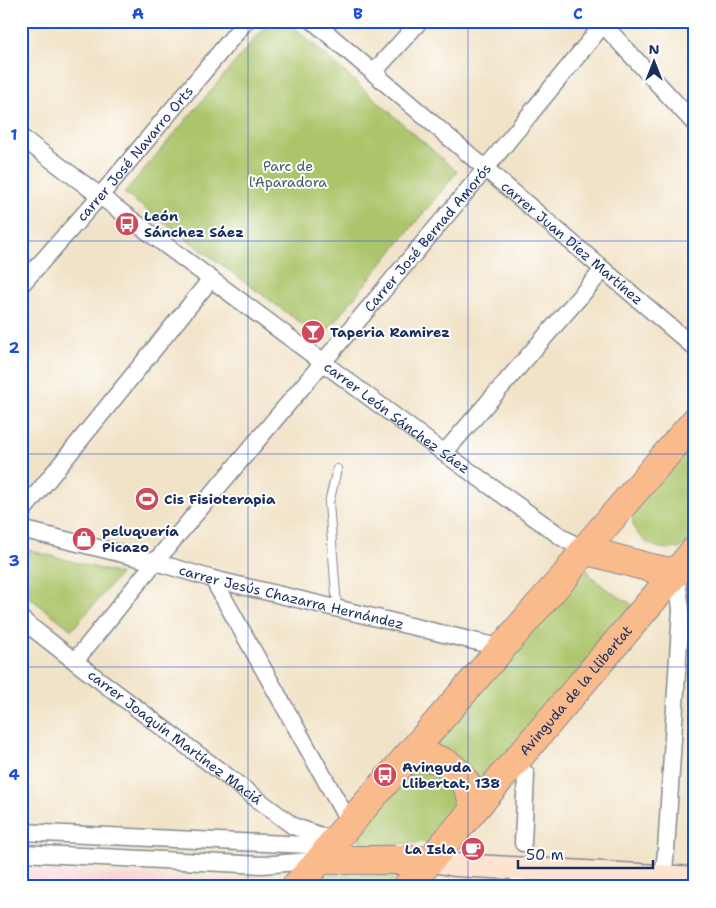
<svg xmlns="http://www.w3.org/2000/svg" width="716" height="908" viewBox="0 0 716 908" font-family="'Shantell Sans',sans-serif">
<rect width="100%" height="100%" fill="#fff"/>
<filter id="ink" filterUnits="userSpaceOnUse"><feTurbulence type="fractalNoise" baseFrequency=".02" numOctaves="2"/><feDisplacementMap in="SourceGraphic" scale="10" xChannelSelector="R" yChannelSelector="G"/><feConvolveMatrix kernelMatrix="1 2 1 2 8 2 1 2 1" color-interpolation-filters="sRGB"/></filter>
<filter id="wash" filterUnits="userSpaceOnUse"><feTurbulence type="fractalNoise" baseFrequency=".0096" numOctaves="4" result="noise"/><feDisplacementMap in="SourceGraphic" scale="20" xChannelSelector="R" yChannelSelector="G"/><feGaussianBlur stdDeviation="1.12" result="paint"/><feColorMatrix in="noise" values="0 0 0 0 0 0 0 0 0 0 0 0 0 0 0 0 0 1.4 0 .05"/><feComposite in="paint" operator="in"/></filter>
<g filter="url(#wash)">
<rect width="100%" height="100%" fill="#f1e3c7"/>
<path fill="#f7cfd1" d="M 21,870 L 250,881 L 256,887 L 21,887 Z"/>
<path fill="#acc56b" stroke="#647a64" d="M 270,21 L 287,21 L 457,172 L 321,338 L 124,193 Z
M 695,433 L 695,537 C 691,540 686,545 682,547 C 663,553 637,544 633,523 C 632,519 633,514 633,511 Z
M 21,548 L 120,574 L 72,630 L 21,591 Z
M 584,563 L 591,576 L 605,588 L 633,605 L 477,792 L 427,749 Z
M 433,764 L 466,799 L 430,842 L 367,846 C 356,840 357,837 359,825 L 411,766 Z
M 318,875 L 402,876 L 394,887 L 332,887 L 327,884 L 310,883 Z"/>
</g>
<g filter="url(#ink)">
<g fill="none" stroke-linecap="round" stroke-linejoin="round">
<g stroke="#868992" stroke-width="10">
<path id="lane" d="M 337,608 L 329,503 L 337,469"/>
</g>
<g stroke="#868992" stroke-width="19">
<g id="street">
<path id="s1" d="M 313,21 L 695,348"/>
<path d="M 600,21 L 695,124"/>
<path d="M 373,73 L 420,21"/>
<path id="s2" d="M 21,137 L 444,453 L 563,538 L 584,550"/>
<path id="s3" d="M 21,285 L 100,196 L 246,21"/>
<path d="M 444,453 L 603,270"/>
<path d="M 21,513 L 211,279"/>
<path id="s4" d="M 21,529 L 155,562 L 213,579 L 503,648"/>
<path d="M 213,579 L 350,824"/>
<path id="s5" d="M 21,619 L 86,670 L 293,826 L 335,841"/>
<path id="s6" d="M 75,661 L 155,562 L 472,185 L 606,21"/>
<path d="M 514,763 L 526,774 L 523,843"/>
<path d="M 21,832 L 330,846"/>
<path d="M 21,853 L 262,865 L 320,860"/>
<path d="M 519,887 L 520,868"/>
<path d="M 662,887 L 666,851 L 681,609 L 676,573"/>
</g>
</g>
<g stroke="#868992" stroke-width="25">
<path id="secondary" d="M 429,860 L 455,865 L 695,878"/>
</g>
<g stroke="#868992" stroke-width="30">
<g id="highway">
<path d="M 584,550 L 651,568 L 676,573"/>
<path d="M 407,757 C 444,753 468,771 474,808"/>
<path d="M 320,860 L 429,860"/>
<path d="M 295,887 L 320,860 L 330,846 L 546,597 L 565,576 L 584,550 L 695,421"/>
<path id="s7" d="M 407,887 L 514,763 L 695,550"/>
</g>
</g>
<use href="#lane" stroke="#fff" stroke-width="8"/>
<use href="#street" stroke="#fff" stroke-width="16"/>
<use href="#secondary" stroke="#fde4d1" stroke-width="22"/>
<use href="#highway" stroke="#fabb8c" stroke-width="28"/>
</g>
</g>
<path fill="none" stroke="#1d4ed8" stroke-width="1" stroke-opacity="0.55" d="M 248,21 L 248,887M 468,21 L 468,887M 21,241 L 695,241M 21,454 L 695,454M 21,667 L 695,667"/>
<defs>
<g id="bus-disc" transform="scale(1.25)"><circle r="9.5" fill="#d1495b" stroke="#fff"/><path d="M-5-6H5V4H4V6H2V4H-2V6H-4V4H-5ZM-3.5-4V0h7V-4ZM-3.5 1.2v1.5H-2V1.2ZM2 1.2v1.5H3.5V1.2Z" fill="#fff"/></g>
<g id="bar-disc" transform="scale(1.25)"><circle r="9.5" fill="#d1495b" stroke="#fff"/><path d="M-6-5H6L.8 .8V4.5H3.5V6h-7V4.5H-.8V.8Z" fill="#fff"/></g>
<g id="stadium-disc" transform="scale(1.25)"><circle r="9.5" fill="#d1495b" stroke="#fff"/><path d="M0-5a6.5 5 0 1 0 0 10a6.5 5 0 1 0 0-10ZM-3.5-1.8h7v3.6h-7Z" fill="#fff"/></g>
<g id="shop-disc" transform="scale(1.25)"><circle r="9.5" fill="#d1495b" stroke="#fff"/><path d="M-5-2.5h2.3a2.7 3.5 0 0 1 5.4 0H5L5.5 6h-11ZM-1.5-2.5h3a1.5 2.3 0 0 0-3 0Z" fill="#fff"/></g>
<g id="cafe-disc" transform="scale(1.25)"><circle r="9.5" fill="#d1495b" stroke="#fff"/><path d="M-5.5-4.5H6V0H3Q3 3.5 0 3.5H-2.5Q-5.5 3.5-5.5 0ZM3-3.2v2h1.7v-2ZM-6 4.5H4V6H-6Z" fill="#fff"/></g>
</defs>
<g fill-rule="evenodd">
<use href="#bus-disc" x="127" y="224"/>
<use href="#bar-disc" x="313" y="332"/>
<use href="#stadium-disc" x="147" y="499"/>
<use href="#shop-disc" x="84" y="539"/>
<use href="#bus-disc" x="385" y="775"/>
<use href="#cafe-disc" x="473" y="849"/>
</g>
<g text-anchor="middle" stroke-width="4" stroke-linejoin="round" paint-order="stroke">
<g font-size="14" fill="#1b2f5e" stroke="#fff">
<text dy="5" stroke="none"><textPath href="#s3" startOffset="174">carrer José Navarro Orts</textPath></text>
<text dy="5" stroke="none"><textPath href="#s6" startOffset="551">Carrer José Bernad Amorós</textPath></text>
<text dy="5" stroke="none"><textPath href="#s1" startOffset="341">carrer Juan Díez Martínez</textPath></text>
<text dy="5" stroke="none"><textPath href="#s2" startOffset="469">carrer León Sánchez Sáez</textPath></text>
<text dy="5" stroke="none"><textPath href="#s4" startOffset="279">carrer Jesús Chazarra Hernández</textPath></text>
<text dy="5" stroke="none"><textPath href="#s7" startOffset="259">Avinguda de la Llibertat</textPath></text>
<text dy="5" stroke="none"><textPath href="#s5" startOffset="194">carrer Joaquín Martínez Maciá</textPath></text>
</g>
<g font-size="14" fill="#465c62" stroke="#fff">
<text x="288" y="171">Parc de<tspan x="288" dy="16">l'Aparadora</tspan></text>
</g>
<g font-size="14" font-weight="bold" fill="#1b2f5e" stroke="#fff" text-anchor="start">
<text x="144" y="221">León<tspan x="144" dy="16">Sánchez Sáez</tspan></text>
<text x="330" y="337">Taperia Ramirez</text>
<text x="164" y="504">Cis Fisioterapia</text>
<text x="102" y="536">peluquería<tspan x="102" dy="16">Picazo</tspan></text>
<text x="402" y="772">Avinguda<tspan x="402" dy="16">Llibertat, 138</tspan></text>
<text x="456" y="854" text-anchor="end">La Isla</text>
</g>
</g>
<rect width="716" height="908" fill="none" stroke="#fff" stroke-width="55"/>
<g transform="translate(654 62)" stroke="#ffffff" stroke-width="4" paint-order="stroke">
<path d="M0-4L9 19L0 12L-9 19Z" fill="#1b2f5e"/>
<text y="-8" font-size="14" font-weight="bold" text-anchor="middle" fill="#1b2f5e">N</text>
</g>
<path d="M518 860v8h135v-8" fill="none" stroke="#1b2f5e" stroke-width="2.5"/>
<text x="526" y="860" font-size="15" fill="#1b2f5e" stroke="#ffffff" stroke-width="4" paint-order="stroke">50 m</text>
<rect x="28" y="28" width="660" height="852" fill="none" stroke="#1d4ed8" stroke-width="2"/>
<g font-size="16" text-anchor="middle" font-weight="bold" fill="#1d4ed8">
<text x="138" y="19">A</text>
<text x="358" y="19">B</text>
<text x="578" y="19">C</text>
<text x="14" y="140">1</text>
<text x="14" y="353">2</text>
<text x="14" y="566">3</text>
<text x="14" y="780">4</text>
</g>
</svg>
